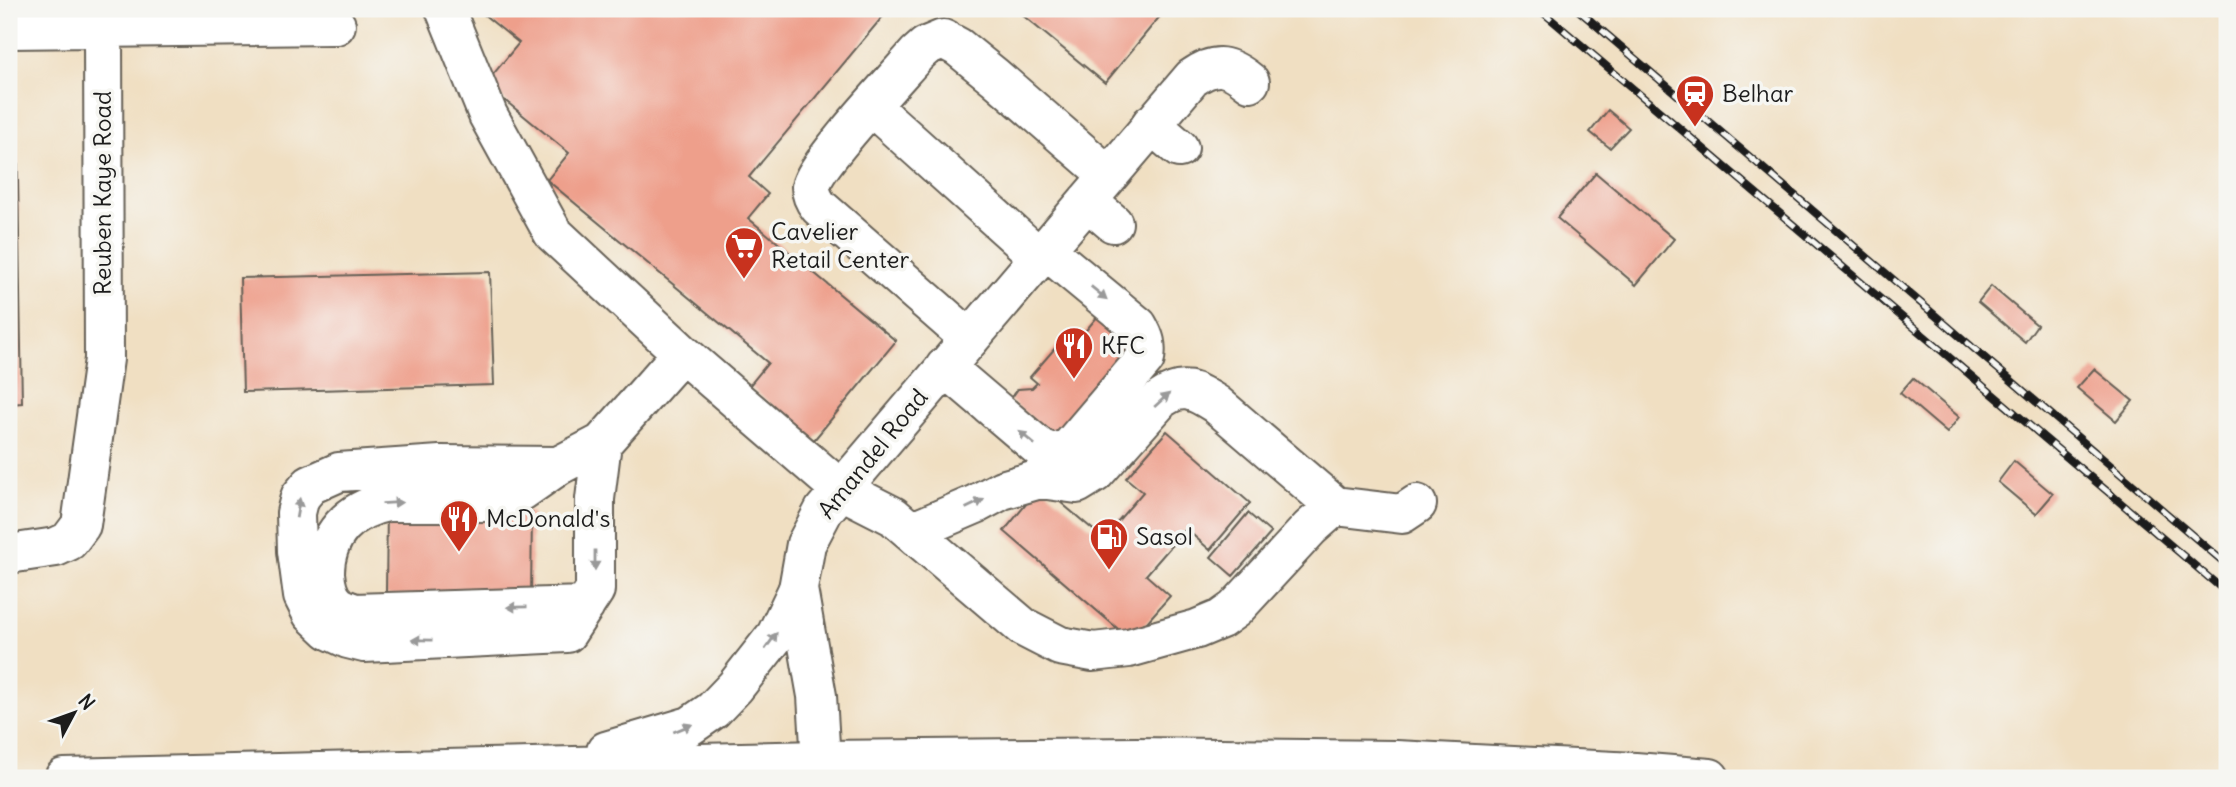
<svg xmlns="http://www.w3.org/2000/svg" width="2236" height="787" viewBox="0 0 2236 787" font-family="Delius,sans-serif">
<rect width="100%" height="100%" fill="#f6f6f2"/>
<filter id="ink" filterUnits="userSpaceOnUse"><feTurbulence type="fractalNoise" baseFrequency=".0143" numOctaves="2"/><feDisplacementMap in="SourceGraphic" scale="14" xChannelSelector="R" yChannelSelector="G"/><feConvolveMatrix kernelMatrix="1 2 1 2 8 2 1 2 1" color-interpolation-filters="sRGB"/></filter>
<filter id="wash" filterUnits="userSpaceOnUse"><feTurbulence type="fractalNoise" baseFrequency=".00686" numOctaves="4" result="noise"/><feDisplacementMap in="SourceGraphic" scale="28" xChannelSelector="R" yChannelSelector="G"/><feGaussianBlur stdDeviation="1.57" result="paint"/><feColorMatrix in="noise" values="0 0 0 0 0 0 0 0 0 0 0 0 0 0 0 0 0 1.4 0 .05"/><feComposite in="paint" operator="in"/></filter>
<g filter="url(#wash)">
<rect width="100%" height="100%" fill="#f0dfc2"/>
<g id="blocks">
<path fill="#ee9f8b" d="M 477,9 L 889,9 L 749,177 L 768,194 L 748,218 L 896,341 L 814,440 L 749,386 L 768,363 L 547,180 L 569,153 L 485,84 L 519,43 Z
M 1015,9 L 1166,9 L 1105,83 Z
M 1608,110 L 1629,128 L 1610,148 L 1590,132 Z
M 9,121 L 17,121 L 22,403 L 9,404 Z
M 1596,173 L 1674,239 L 1636,285 L 1557,218 Z
M 490,272 L 494,385 L 243,392 L 240,278 Z
M 1991,286 L 2037,325 L 2025,342 L 1978,302 Z
M 1098,316 L 1135,345 L 1060,443 L 1010,400 L 1018,389 L 1032,388 L 1037,383 L 1030,377 L 1063,339 L 1072,347 Z
M 2094,369 L 2133,401 L 2116,421 L 2077,388 Z
M 1913,378 L 1959,417 L 1947,433 L 1900,393 Z
M 1167,431 L 1250,503 L 1210,550 L 1186,529 L 1146,575 L 1170,596 L 1131,640 L 1004,531 L 1041,486 L 1103,538 L 1143,492 L 1126,478 Z
M 2014,461 L 2053,494 L 2036,514 L 1998,482 Z
M 387,510 L 532,512 L 531,597 L 386,595 Z
M 1248,513 L 1271,533 L 1233,576 L 1211,557 Z"/>
</g>
</g>
<g filter="url(#ink)">
<use href="#blocks" fill-opacity="0" stroke="#666056" stroke-width="2"/>
<g fill="none" stroke-linecap="round" stroke-linejoin="round">
<g stroke="#666056" stroke-width="42">
<path id="minor" d="M 445,9 L 488,115 L 553,233 L 682,353 L 840,489 L 893,516 L 1023,627 L 1060,646 L 1093,652 L 1129,648 L 1197,629 L 1221,619 L 1235,609 L 1310,528 L 1335,506 L 1402,514 L 1417,504
M 9,29 L 336,25
M 871,106 L 1039,257
M 1151,124 L 1179,148
M 1087,201 L 1113,223
M 970,339 L 819,207 C 815,202 811,194 811,187 C 814,165 898,76 917,54 L 926,46 L 943,39 L 958,47 L 995,77 L 1108,175
M 945,367 L 1040,448 L 1054,454 L 1070,447 L 1145,359 C 1147,345 1145,338 1138,326 L 1046,250
M 602,443 L 595,499 L 595,590 L 567,633 L 364,643 L 348,639 L 329,630 L 312,614 L 303,596 L 297,551 L 296,513 L 300,497 L 310,485 L 339,472 L 440,465 L 558,466 L 602,443 L 682,353
M 558,466 L 522,491 L 493,502 L 387,502 C 350,509 325,535 325,573 C 326,585 329,599 339,606 C 344,609 350,611 354,613 L 585,606
M 913,531 L 976,504 L 1002,490 L 1040,479 L 1077,484 L 1095,473 L 1161,399 C 1183,383 1195,391 1216,404 L 1335,506
M 9,554 L 56,547 L 69,541 L 81,525 L 104,359 L 103,28
M 822,778 L 817,696 L 798,589 L 806,544 L 824,510 L 1192,78 C 1216,61 1229,65 1250,82"/>
</g>
<g stroke="#666056" stroke-width="42">
<path id="major" d="M 606,751 L 690,726 L 713,710 L 735,687 L 776,635 L 798,589
M 64,778 L 822,760 L 1136,757 L 1396,760 L 1635,772 L 1710,778"/>
</g>
<use href="#minor" stroke="#fff" stroke-width="38"/>
<use href="#major" stroke="#fff" stroke-width="38"/>
<g stroke="#1c1c1c" stroke-width="8">
<path id="rail" d="M 1539,9 L 2227,593
M 1577,9 L 2227,565"/>
</g>
<use href="#rail" stroke="#f6f6f2" stroke-width="5" stroke-dasharray="16" stroke-linecap="butt"/>
</g>
<defs><path id="oneway-solid" d="M-6-.8H1V-3.2L6.5 0L1 3.2V.8H-6Z" transform="scale(1.75)"/></defs>
<g fill="#999">
<use href="#oneway-solid" transform="translate(1099 293) rotate(39)"/>
<use href="#oneway-solid" transform="translate(1162 400) rotate(-42)"/>
<use href="#oneway-solid" transform="translate(1027 438) rotate(-140)"/>
<use href="#oneway-solid" transform="translate(392 503) rotate(-3)"/>
<use href="#oneway-solid" transform="translate(975 504) rotate(-26)"/>
<use href="#oneway-solid" transform="translate(298 508) rotate(-80)"/>
<use href="#oneway-solid" transform="translate(595 560) rotate(90)"/>
<use href="#oneway-solid" transform="translate(517 607) rotate(179)"/>
<use href="#oneway-solid" transform="translate(422 640) rotate(-179)"/>
<use href="#oneway-solid" transform="translate(771 641) rotate(-54)"/>
<use href="#oneway-solid" transform="translate(683 728) rotate(-22)"/>
</g>
</g>
<defs>
<g id="station-pin" transform="scale(2.0125)"><path d="M0 17L-7.5 6A9.5 9.5 0 1 1 7.5 6Z" fill="#c8321e" stroke="#f6f6f2"/><path d="M-3-6H3Q5-6 5-4V2Q5 4 3 4L4.5 6H3L1.5 4h-3L-3 6H-4.5L-3 4Q-5 4-5 2V-4Q-5-6-3-6ZM-3.5-4v3h7v-3ZM-3.5 1v1.5H-2V1ZM2 1v1.5H3.5V1Z" fill="#fff"/></g>
<g id="supermarket-pin" transform="scale(2.0125)"><path d="M0 17L-7.5 6A9.5 9.5 0 1 1 7.5 6Z" fill="#c8321e" stroke="#f6f6f2"/><path d="M-6-5.5h2.5l.6 2H6L4.5 2H-2.5L-4.4-4H-6ZM-1.5 3.2a1.3 1.3 0 1 0 .1 0ZM3 3.2a1.3 1.3 0 1 0 .1 0Z" fill="#fff"/></g>
<g id="restaurant-pin" transform="scale(2.0125)"><path d="M0 17L-7.5 6A9.5 9.5 0 1 1 7.5 6Z" fill="#c8321e" stroke="#f6f6f2"/><path d="M-5-6h1v4h1v-4h1v4h1v-4h1v5L-1.5 .5V6h-2V.5L-5-1ZM5-6V6H3V1.5H1.5Q1.5-4 5-6Z" fill="#fff"/></g>
<g id="fuel-pin" transform="scale(2.0125)"><path d="M0 17L-7.5 6A9.5 9.5 0 1 1 7.5 6Z" fill="#c8321e" stroke="#f6f6f2"/><path d="M-5.5-6h7V0h2V4h1.3V-2.5L3-4.5l.8-.8L6-3V5H2.5V1h-1V6h-7ZM-4.2-4.7v3.2H.2V-4.7Z" fill="#fff"/></g>
</defs>
<g fill-rule="evenodd">
<use href="#station-pin" x="1695" y="94"/>
<use href="#supermarket-pin" x="744" y="246"/>
<use href="#restaurant-pin" x="1074" y="346"/>
<use href="#restaurant-pin" x="459" y="519"/>
<use href="#fuel-pin" x="1109" y="537"/>
</g>
<g text-anchor="middle" stroke-width="7" stroke-linejoin="round" paint-order="stroke">
<g font-size="24" fill="#1c1c1c" stroke="#f6f6f2" text-anchor="start">
<text x="1722" y="102">Belhar</text>
<text x="771" y="240">Cavelier<tspan x="771" dy="28">Retail Center</tspan></text>
<text x="1101" y="354">KFC</text>
<text x="486" y="527">McDonald's</text>
<text x="1136" y="545">Sasol</text>
</g>
<g font-size="24" fill="#1c1c1c" stroke="#f6f6f2">
<text transform="translate(103 193) rotate(-90)" y="8">Reuben Kaye Road</text>
<text transform="translate(873 454) rotate(-51)" y="8">Amandel Road</text>
</g>
</g>
<rect width="2236" height="787" fill="none" stroke="#f6f6f2" stroke-width="35"/>
<g transform="translate(74 713) rotate(49)" stroke="#f6f6f2" stroke-width="5" paint-order="stroke">
<path d="M0-5L12 26L0 18L-12 26Z" fill="#1c1c1c"/>
<text y="-10" font-size="19" font-weight="bold" text-anchor="middle" fill="#1c1c1c">N</text>
</g>
</svg>
